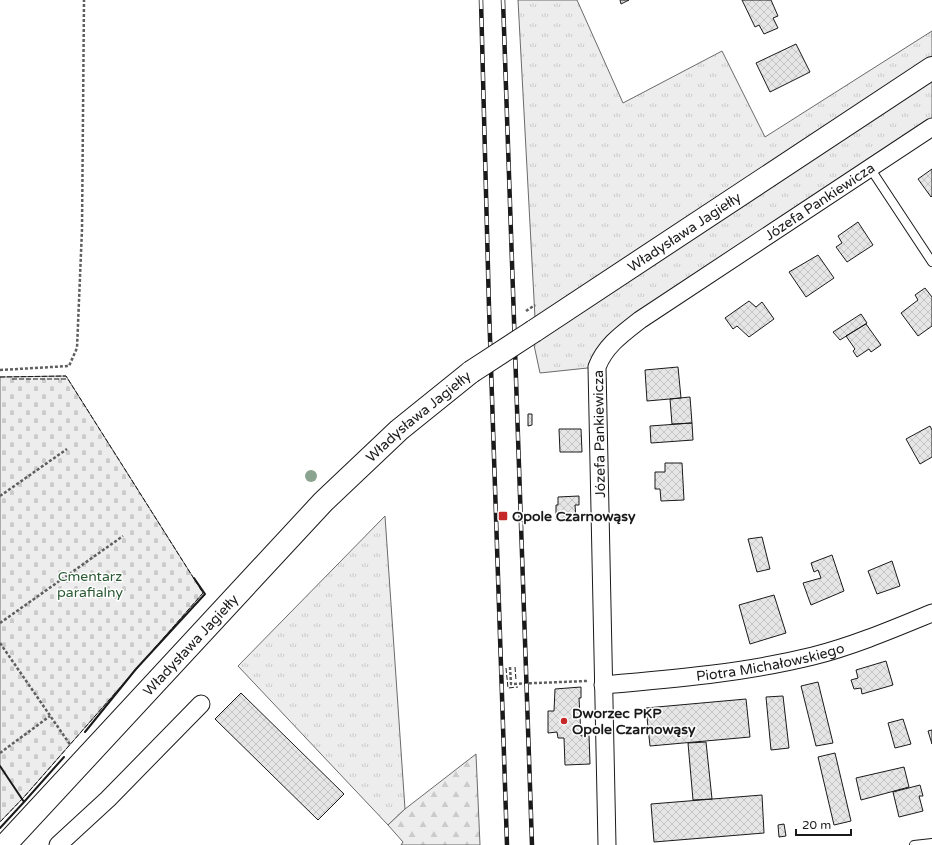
<svg xmlns="http://www.w3.org/2000/svg" width="932" height="845" viewBox="0 0 932 845" font-family="'Varela Round',sans-serif">
<defs>
<pattern id="grass-tufts" width="24" height="20" patternUnits="userSpaceOnUse"><rect width="24" height="20" fill="#ededed"/><path d="M3 7l-1-3M5 7V3M7 7l1-3M15 17l-1-3M17 17v-4M19 17l1-3" fill="none" stroke="#cbcbcb"/></pattern>
<pattern id="forest-firs" width="22" height="20" patternUnits="userSpaceOnUse"><rect width="22" height="20" fill="#ededed"/><path d="M5 1l3.5 6h-7zM16 11l3.5 6h-7z" fill="#cbcbcb"/></pattern>
<pattern id="cemetery-stones" width="16" height="16" patternUnits="userSpaceOnUse"><rect width="16" height="16" fill="#ededed"/><path d="M2 7V4a2 2 0 0 1 4 0v3zM10 15v-3a2 2 0 0 1 4 0v3z" fill="#cbcbcb"/></pattern>
<pattern id="building-cross-hatch" width="8" height="8" patternUnits="userSpaceOnUse"><rect width="8" height="8" fill="#e6e6e6"/><path d="M0 0l8 8M0 8l8-8" fill="none" stroke="#c5c5c5"/></pattern>
</defs>
<rect width="100%" height="100%" fill="#fff"/>
<path fill="url(#grass-tufts)" stroke="#6a6a6a" d="M 518,0 L 577,0 L 623,103 L 722,51 L 765,137 L 932,31 L 932,127 L 674,296 L 597,367 L 540,373 L 534,345 L 535,318 Z
M 385,516 L 405,809 L 388,825 L 238,666 Z"/>
<path fill="url(#forest-firs)" stroke="#6a6a6a" d="M 476,754 L 480,845 L 401,845 L 403,842 L 388,825 L 405,809 Z"/>
<path fill="url(#cemetery-stones)" stroke="#6a6a6a" d="M 66,376 L 203,593 L 24,797 L 0,822 L 0,377 Z"/>
<path fill="url(#building-cross-hatch)" stroke="#1a1a1a" d="M 620,0 L 629,0 L 621,4 Z
M 742,0 L 771,0 L 778,16 L 773,18 L 778,28 L 764,34 L 759,25 L 755,27 Z
M 796,44 L 810,72 L 770,92 L 756,63 Z
M 932,169 L 932,196 L 931,197 L 918,179 Z
M 858,222 L 873,245 L 847,262 L 836,247 L 842,243 L 838,236 Z
M 818,255 L 834,278 L 806,297 L 789,272 Z
M 925,288 L 932,297 L 932,326 L 918,336 L 901,313 L 918,300 L 915,295 Z
M 749,301 L 756,307 L 762,302 L 774,319 L 749,337 L 737,326 L 733,329 L 725,318 Z
M 861,314 L 867,323 L 840,340 L 833,332 Z
M 866,324 L 881,345 L 871,352 L 869,349 L 857,357 L 853,351 L 855,349 L 846,336 Z
M 678,367 L 681,398 L 647,401 L 645,370 Z
M 690,397 L 692,423 L 672,424 L 670,399 Z
M 528,414 L 532,414 L 532,425 L 528,426 Z
M 692,423 L 693,440 L 651,443 L 650,426 Z
M 930,426 L 932,430 L 932,457 L 920,464 L 906,439 Z
M 559,429 L 581,429 L 582,452 L 560,452 Z
M 665,463 L 682,463 L 684,500 L 661,501 L 660,489 L 655,489 L 655,472 L 665,472 Z
M 579,496 L 579,505 L 575,505 L 576,519 L 556,520 L 556,505 L 558,505 L 558,497 Z
M 762,537 L 770,569 L 757,572 L 748,539 Z
M 832,555 L 844,591 L 811,605 L 803,583 L 821,578 L 818,570 L 814,572 L 811,563 Z
M 892,561 L 900,586 L 877,594 L 868,571 Z
M 774,595 L 786,633 L 750,644 L 739,605 Z
M 886,661 L 893,685 L 862,694 L 861,688 L 854,689 L 851,680 L 858,678 L 856,670 Z
M 818,682 L 833,743 L 816,746 L 801,686 Z
M 581,687 L 581,698 L 579,698 L 581,736 L 589,735 L 590,764 L 565,765 L 564,738 L 558,738 L 557,732 L 548,733 L 548,711 L 554,711 L 555,689 Z
M 241,693 L 344,794 L 318,820 L 215,719 Z
M 783,696 L 789,748 L 771,750 L 766,697 Z
M 746,699 L 750,737 L 650,746 L 646,708 Z
M 903,719 L 911,744 L 895,748 L 888,723 Z
M 932,730 L 932,744 L 928,731 Z
M 706,742 L 712,799 L 693,800 L 688,743 Z
M 835,753 L 851,821 L 834,825 L 818,757 Z
M 904,767 L 909,787 L 861,800 L 856,778 Z
M 920,785 L 923,796 L 919,796 L 923,811 L 899,817 L 893,792 Z
M 762,795 L 764,833 L 654,842 L 651,804 Z
M 784,824 L 786,836 L 779,837 L 778,825 Z"/>
<g fill="none" stroke-linecap="round" stroke-linejoin="round">
<g stroke="#1a1a1a" stroke-width="10">
<path id="lane" d="M 870,168 L 932,262
M 914,845 L 932,843"/>
</g>
<g stroke="#1a1a1a" stroke-width="19">
<g id="street">
<path id="s1" d="M 603,685 C 673,679 744,673 813,656 C 853,646 893,629 932,613"/>
<path d="M 58,845 L 108,799 L 201,704"/>
<path id="s2" d="M 607,845 L 597,367 C 605,346 622,334 640,320 L 932,127"/>
</g>
</g>
<g stroke="#1a1a1a" stroke-width="24">
<g id="secondary">
<path id="s3" d="M 534,331 L 932,68"/>
<path id="s4" d="M 5,845 L 323,502 L 399,430 L 471,372"/>
</g>
</g>
<path stroke="#5f5f5f" stroke-width="2.5" stroke-dasharray="3 2" stroke-linecap="butt" d="M 0,370 L 69,366 L 77,348 L 82,229 L 84,0
M 0,496 L 67,449
M 0,623 L 123,536
M 0,643 L 71,746
M 510,667 L 511,684 L 587,681
M 0,753 L 50,716"/>
<use href="#lane" stroke="#fff" stroke-width="8"/>
<use href="#street" stroke="#fff" stroke-width="17"/>
<use href="#secondary" stroke="#fff" stroke-width="22"/>
<g stroke="#1a1a1a" stroke-width="4.5">
<path id="rail" d="M 481,0 L 489,308 L 507,845
M 503,0 L 532,845"/>
</g>
<use href="#rail" stroke="#fff" stroke-width="3" stroke-dasharray="9" stroke-linecap="butt"/>
<g stroke="#1a1a1a" stroke-width="24" stroke-linecap="butt">
<path id="secondary-bridge" d="M 471,372 L 534,331"/>
</g>
<path stroke="#5f5f5f" stroke-width="2.5" stroke-dasharray="3 2" stroke-linecap="butt" d="M 526,311 L 535,305"/>
<use href="#secondary-bridge" stroke="#fff" stroke-width="22"/>
<path stroke="#1a1a1a" stroke-width="1" stroke-dasharray="5 2" stroke-linecap="butt" d="M 0,377 L 66,376 L 203,593 L 24,797 L 0,822
M 12,379 L 68,379
M 515,667 L 516,680
M 506,668 L 508,688 L 518,687"/>
<path stroke="#1a1a1a" stroke-width="2" d="M 85,732 L 136,669 L 205,594 L 194,578
M 0,766 L 24,802 L 0,828
M 24,802 L 64,757"/>
</g>
<circle fill="#8aa48f" cx="311" cy="476" r="6"/>
<g fill="#c62828" stroke="#fff" stroke-width="1.5">
<rect x="498" y="511" width="10" height="10" rx="2"/>
<circle cx="564" cy="721" r="4"/>
</g>
<g text-anchor="middle" stroke-width="3" stroke-linejoin="round" paint-order="stroke">
<g font-size="14" fill="#1a1a1a" stroke="#fff">
<text dy="5" stroke="none"><textPath href="#s2" startOffset="758">Józefa Pankiewicza</textPath></text>
<text dy="5" stroke="none"><textPath href="#s3" startOffset="180">Władysława Jagiełły</textPath></text>
<text dy="5" stroke="none"><textPath href="#s4" startOffset="596">Władysława Jagiełły</textPath></text>
<text transform="translate(599 434) rotate(-91)" y="5">Józefa Pankiewicza</text>
<text dy="5" stroke="none"><textPath href="#s4" startOffset="273">Władysława Jagiełły</textPath></text>
<text dy="5" stroke="none"><textPath href="#s1" startOffset="169">Piotra Michałowskiego</textPath></text>
</g>
<g font-size="14" font-weight="bold" fill="#1a1a1a" stroke="#fff" text-anchor="start">
<text x="512" y="521">Opole Czarnowąsy</text>
<text x="572" y="718">Dworzec PKP<tspan x="572" dy="16">Opole Czarnowąsy</tspan></text>
</g>
<g font-size="14" fill="#2b5a34" stroke="#fff">
<text x="90" y="581">Cmentarz<tspan x="90" dy="16">parafialny</tspan></text>
</g>
</g>
<path d="M796 829v6h55v-6" fill="none" stroke="#1a1a1a" stroke-width="2"/>
<text x="802" y="829" font-size="12" fill="#1a1a1a" stroke="#ffffff" stroke-width="3" paint-order="stroke">20 m</text>
</svg>
